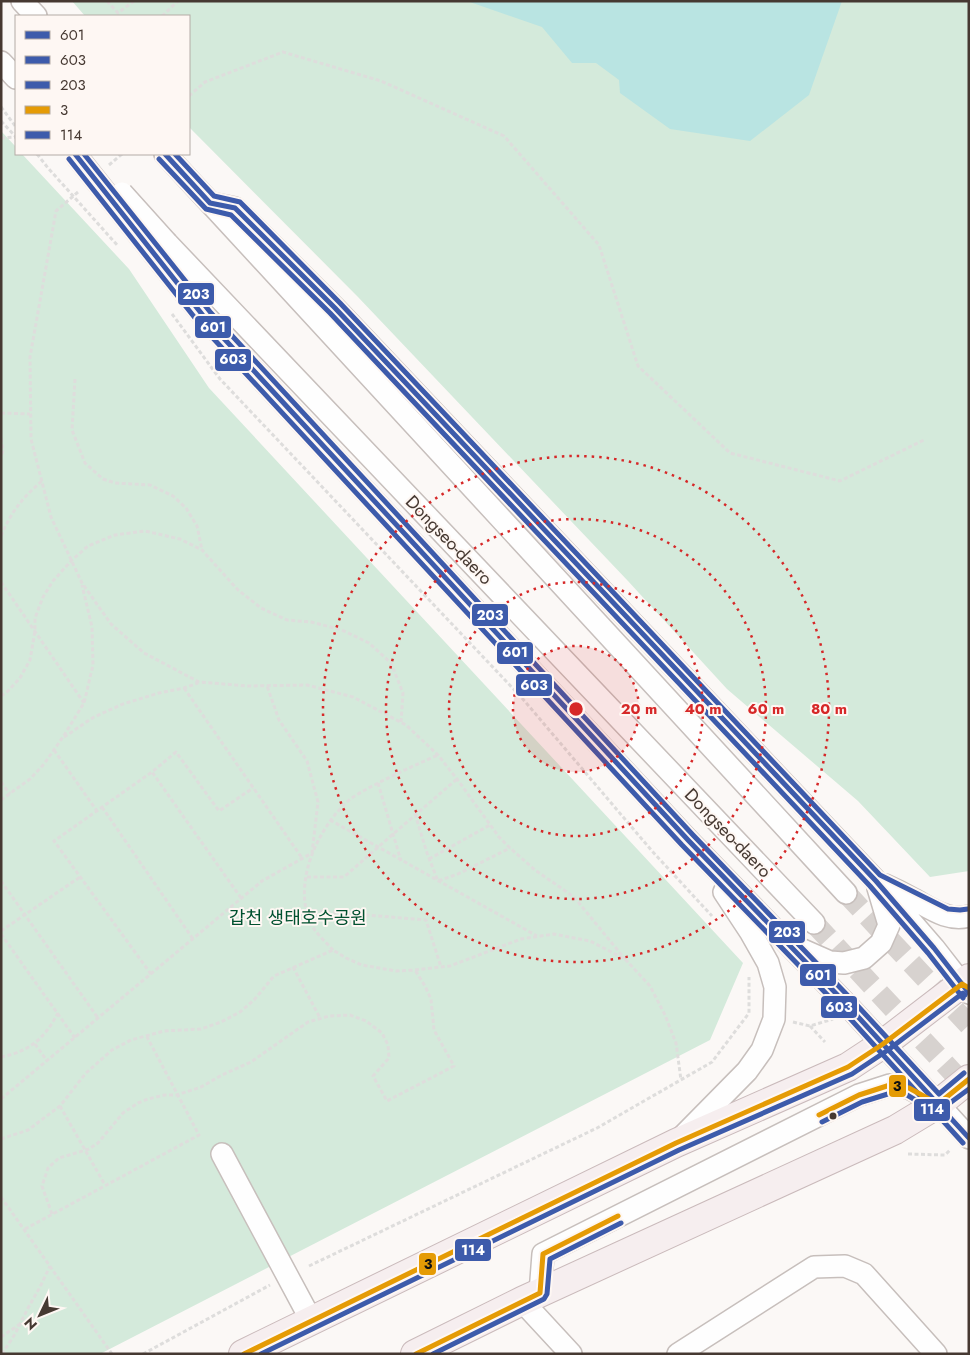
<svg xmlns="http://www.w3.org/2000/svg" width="970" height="1355" viewBox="0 0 970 1355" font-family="Jost,'Noto Sans KR',sans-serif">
<rect width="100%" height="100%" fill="#fbf8f6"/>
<path fill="#d4eadb" d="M 72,1 L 969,1 L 969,871 L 930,877 L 858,801 L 727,689 L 628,581 L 358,297 L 189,127 L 189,16 L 85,16 Z
M 1,131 L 16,147 L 16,154 L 22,154 L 129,269 L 209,388 L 743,963 L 710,1040 L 100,1354 L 1,1354 Z"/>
<path fill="#b9e4e2" d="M 467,1 L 842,1 L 809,95 L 750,141 L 670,129 L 620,93 L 619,80 L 596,63 L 572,63 L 542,27 Z"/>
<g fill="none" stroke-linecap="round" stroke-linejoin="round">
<path stroke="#d7d2cf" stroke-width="21" stroke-dasharray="21 11" stroke-linecap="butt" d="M 846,893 L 969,1025
M 814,923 L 969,1090"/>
<g stroke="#c7bfbc" stroke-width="24">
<path id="minor" d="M 22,1 L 36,16
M 1,62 L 16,78
M 165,154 L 846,893
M 210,203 L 235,208 L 335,308 L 876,881 L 934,948 L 969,993
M 167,243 L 814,923
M 155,255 L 205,318 L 688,840 L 850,1008 L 969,1138
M 885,885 C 894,889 904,894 913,899 C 930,908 948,922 969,916
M 796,947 L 830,962 L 844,963 L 864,958 L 881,943 L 889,925 L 878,888
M 682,1137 L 747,1071 L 762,1050 L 774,1019 L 775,987 L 768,963 L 751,933 L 724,892
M 222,1154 L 311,1320
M 540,1293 L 543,1254 L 859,1095 L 890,1085 L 909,1088 L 927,1098
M 522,1301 L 571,1354
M 678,1354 L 814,1267 L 845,1266 L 864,1274 L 936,1354"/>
</g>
<g stroke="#cababb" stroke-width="30">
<path id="major" d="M 243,1354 L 676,1143 L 848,1067 L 883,1044 L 969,978
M 415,1354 L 522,1301 L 895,1130 L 938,1104 L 969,1079"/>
</g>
<path stroke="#dedddc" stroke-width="3" stroke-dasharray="4 2.5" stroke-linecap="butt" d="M 107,1 L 118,13 L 134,1
M 162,16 L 178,1
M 189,96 L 205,82 L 283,52 L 381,81 L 504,136 L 599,245 L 638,366 L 730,453 L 840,481 L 924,440
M 1,107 L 16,127
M 1,121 L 16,137
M 1,138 L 16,137
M 109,165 L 122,154
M 78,192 L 56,211 L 30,357 L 31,439 L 51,517 L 82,583 L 111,624 L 144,653 L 199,682 L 248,686 L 307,685 L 353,697 L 406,725 L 438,755 L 457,779 L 499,837 L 510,848 L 535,870 L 574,897 L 625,959
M 172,314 L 220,379 L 522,698 L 652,851 L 712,916
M 75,379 L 72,430 L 85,463 L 103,479 L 115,483 L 150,485 L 173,496 L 186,508 L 197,526 L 202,550
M 1,413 L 30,414
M 1,438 L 3,451 L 1,456
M 1,536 C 11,512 22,498 42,481
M 1,582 L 84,703
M 184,688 L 302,858
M 1,696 L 8,691 L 20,678 L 30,660 L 35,631 L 35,618 L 43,597 L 53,581 L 71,561 L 88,546 L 115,535 L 145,531 L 180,539 L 202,550 L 238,590 L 261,608 L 287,620 L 311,622 L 342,630 L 369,643 L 391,663 L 403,693 L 401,723
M 64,737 L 94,717 L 123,704 L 159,693 L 184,688 L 198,683
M 54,750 L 97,811
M 1,782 L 10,794
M 378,783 L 401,861
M 1,800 L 30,779 L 44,764 L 63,737 L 84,703 L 93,665 L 92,627 L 82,585
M 102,807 L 193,939
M 415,814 L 427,853 L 438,881 L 458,874 L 510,848
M 330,820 L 537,936
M 429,859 L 490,825
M 307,877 L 344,877 L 392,835 L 457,779
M 1,881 L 98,1018
M 241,898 L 152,772 L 176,752 L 219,811 L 253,788
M 307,910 L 426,920 L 441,967
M 1,931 L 80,877
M 1,934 L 75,1038
M 333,950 C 325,941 314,932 309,920 C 294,879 318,828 349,800 C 354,796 360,793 365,790 C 389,777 413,766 438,755
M 293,967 L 320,1018
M 151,974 L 54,841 L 152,772
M 793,1022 L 810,1026 L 833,1019
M 810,1026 L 825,1042
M 35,1044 L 47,1061
M 1,1057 C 30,1051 44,1039 58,1013
M 1,1099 L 262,881 L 312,853 L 318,802 L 307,761 L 279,720 L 267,686
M 60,1106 L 105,1185
M 1,1139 L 28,1130 L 60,1106 L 86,1073 L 112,1050 L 131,1040 L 164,1031 L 201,1029 L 221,1022 L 240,1012 L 254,1000 L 274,976 L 333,950 L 346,958 L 362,965 L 396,971 L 415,970 L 450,966 L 521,939 L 554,934 L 590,941 L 625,959 L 650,986 L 665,1015 L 676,1043 L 681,1080
M 908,1154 L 945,1155 L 951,1149
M 1,1197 L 112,1354
M 52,1214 L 42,1186 L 48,1168 L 59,1158 L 89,1149 L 98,1143 L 123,1113 L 138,1103 L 148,1099 L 165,1095 L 177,1095 L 201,1087 L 222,1075 L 251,1062 L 308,1022 L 329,1016 L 350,1015 L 366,1021 L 382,1033 L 388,1045 L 389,1058 L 373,1076 L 387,1101 L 454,1066 L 434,1030 L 431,999 L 425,986 L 415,970
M 25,1229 L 199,1135 L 147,1037
M 309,1266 L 597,1128 L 712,1062 L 749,1013 L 749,977
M 1,1337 L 20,1324
M 2,1354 L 15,1334 L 28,1308 L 40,1287 L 50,1266
M 143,1354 L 270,1285"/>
<use href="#minor" stroke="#fefefe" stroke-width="21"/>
<use href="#major" stroke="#f6eeef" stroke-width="28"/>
<g stroke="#c7bfbc" stroke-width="24" stroke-linecap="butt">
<path id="minor-bridge" d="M 75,154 L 155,255
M 122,193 L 167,243"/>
</g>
<path stroke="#dedddc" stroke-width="3" stroke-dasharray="4 2.5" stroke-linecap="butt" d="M 37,154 L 48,168 L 118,246"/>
<use href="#minor-bridge" stroke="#fefefe" stroke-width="21"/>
<g stroke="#fef7f3" stroke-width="9">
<path id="bus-1" d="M 75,154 L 205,318 L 688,840 L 850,1008 L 969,1138
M 165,154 L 210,203 L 235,208 L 335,308 L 876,881 L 934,948 L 969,993"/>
</g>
<g stroke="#fef7f3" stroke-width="9">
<path id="bus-2" d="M 69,159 L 199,323 L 682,845 L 845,1013 L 963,1143
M 159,159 L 206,209 L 231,215 L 330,313 L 870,886 L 928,953 L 963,998"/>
</g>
<g stroke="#fef7f3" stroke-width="9">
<path id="bus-3" d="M 84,154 L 211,313 L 693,835 L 855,1003 L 939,1094 L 964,1073
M 175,154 L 214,196 L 240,202 L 340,303 L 880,875 L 948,909 L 960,910 L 968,909"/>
</g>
<g stroke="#fef7f3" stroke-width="9">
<path id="bus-4" d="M 819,1115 L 859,1095 L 890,1085 L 909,1088 L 938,1104 L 969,1079
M 244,1354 L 676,1143 L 848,1067 L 883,1044 L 962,984 L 969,988
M 416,1354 L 540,1293 L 543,1254 L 618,1216"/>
</g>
<g stroke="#fef7f3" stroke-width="9">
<path id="bus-5" d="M 822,1122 L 862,1102 L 891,1093 L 907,1095 L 934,1111 L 939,1111 L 969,1089
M 261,1354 L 679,1150 L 852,1074 L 888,1050 L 963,993 L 965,995
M 433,1354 L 544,1299 L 547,1294 L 550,1259 L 621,1223"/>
</g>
<use href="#bus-1" stroke="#3d5bab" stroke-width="5"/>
<use href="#bus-2" stroke="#3d5bab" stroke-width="5"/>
<use href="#bus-3" stroke="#3d5bab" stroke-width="5"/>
<use href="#bus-4" stroke="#e59b05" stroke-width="5"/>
<use href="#bus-5" stroke="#3d5bab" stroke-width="5"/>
</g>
<circle cx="576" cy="709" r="63" fill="#d62828" fill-opacity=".12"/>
<g fill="none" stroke="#d62828" stroke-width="2.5" stroke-dasharray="2.5 5">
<circle cx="576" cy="709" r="63"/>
<circle cx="576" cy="709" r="127"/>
<circle cx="576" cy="709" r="190"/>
<circle cx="576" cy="709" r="253"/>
</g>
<circle fill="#463932" stroke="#fef7f3" stroke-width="2" cx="833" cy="1116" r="4.5"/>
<g text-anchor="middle" stroke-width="4" stroke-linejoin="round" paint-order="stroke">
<g font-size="18" fill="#463932" stroke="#fef7f3">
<text transform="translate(449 540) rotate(46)" y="6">Dongseo-daero</text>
<text transform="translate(728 833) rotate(46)" y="6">Dongseo-daero</text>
</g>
<g font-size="18" fill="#00512f" stroke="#fef7f3">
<text x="298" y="924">갑천 생태호수공원</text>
</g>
</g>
<circle cx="576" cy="709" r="8" fill="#d62828" stroke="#fef7f3" stroke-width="2.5"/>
<g font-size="15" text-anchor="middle" font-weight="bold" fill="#d62828" stroke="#fef7f3" stroke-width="4" stroke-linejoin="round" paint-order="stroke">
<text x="639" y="714">20 m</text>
<text x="703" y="714">40 m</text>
<text x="766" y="714">60 m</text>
<text x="829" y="714">80 m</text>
</g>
<g stroke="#fef7f3" stroke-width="2">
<rect x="177" y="282" width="38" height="24" rx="5" fill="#3d5bab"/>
<rect x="194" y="315" width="38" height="24" rx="5" fill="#3d5bab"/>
<rect x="214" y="348" width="38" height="24" rx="5" fill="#3d5bab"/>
<rect x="471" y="603" width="38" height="24" rx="5" fill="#3d5bab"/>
<rect x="496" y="641" width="38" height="24" rx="5" fill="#3d5bab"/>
<rect x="515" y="673" width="38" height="24" rx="5" fill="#3d5bab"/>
<rect x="768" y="920" width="38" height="24" rx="5" fill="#3d5bab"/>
<rect x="799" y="963" width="38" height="24" rx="5" fill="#3d5bab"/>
<rect x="820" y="995" width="38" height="24" rx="5" fill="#3d5bab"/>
<rect x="888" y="1074" width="19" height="24" rx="5" fill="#e59b05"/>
<rect x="913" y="1098" width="38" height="24" rx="5" fill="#3d5bab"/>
<rect x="454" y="1238" width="38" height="24" rx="5" fill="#3d5bab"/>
<rect x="418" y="1252" width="19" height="24" rx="5" fill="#e59b05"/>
</g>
<g font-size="14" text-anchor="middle" font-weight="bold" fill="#fff">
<text x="196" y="299">203</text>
<text x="213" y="332">601</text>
<text x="233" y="364">603</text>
<text x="490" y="620">203</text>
<text x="515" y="657">601</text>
<text x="534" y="690">603</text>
<text x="787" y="937">203</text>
<text x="818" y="980">601</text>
<text x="839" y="1012">603</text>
<text x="932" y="1114">114</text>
<text x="473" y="1255">114</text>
</g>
<g font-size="14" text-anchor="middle" font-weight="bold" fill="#111">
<text x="897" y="1091">3</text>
<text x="428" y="1269">3</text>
</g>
<rect width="970" height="1355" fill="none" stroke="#463932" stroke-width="5"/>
<rect x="15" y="15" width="175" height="140" fill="#fef7f3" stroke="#b4aba6"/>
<rect x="25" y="31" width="25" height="8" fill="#3d5bab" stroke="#b4aba6"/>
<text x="60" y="40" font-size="15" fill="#463932">601</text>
<rect x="25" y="56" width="25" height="8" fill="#3d5bab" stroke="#b4aba6"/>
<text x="60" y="65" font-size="15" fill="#463932">603</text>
<rect x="25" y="81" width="25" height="8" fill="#3d5bab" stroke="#b4aba6"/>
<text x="60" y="90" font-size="15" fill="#463932">203</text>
<rect x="25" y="106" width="25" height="8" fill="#e59b05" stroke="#b4aba6"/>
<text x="60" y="115" font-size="15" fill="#463932">3</text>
<rect x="25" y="131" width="25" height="8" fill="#3d5bab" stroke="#b4aba6"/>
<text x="60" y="140" font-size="15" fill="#463932">114</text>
<g transform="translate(40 1315) rotate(227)" stroke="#fef7f3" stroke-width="4" paint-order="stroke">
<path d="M0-4L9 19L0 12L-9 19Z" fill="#463932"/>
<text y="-8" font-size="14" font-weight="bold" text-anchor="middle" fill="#463932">N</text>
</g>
</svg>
